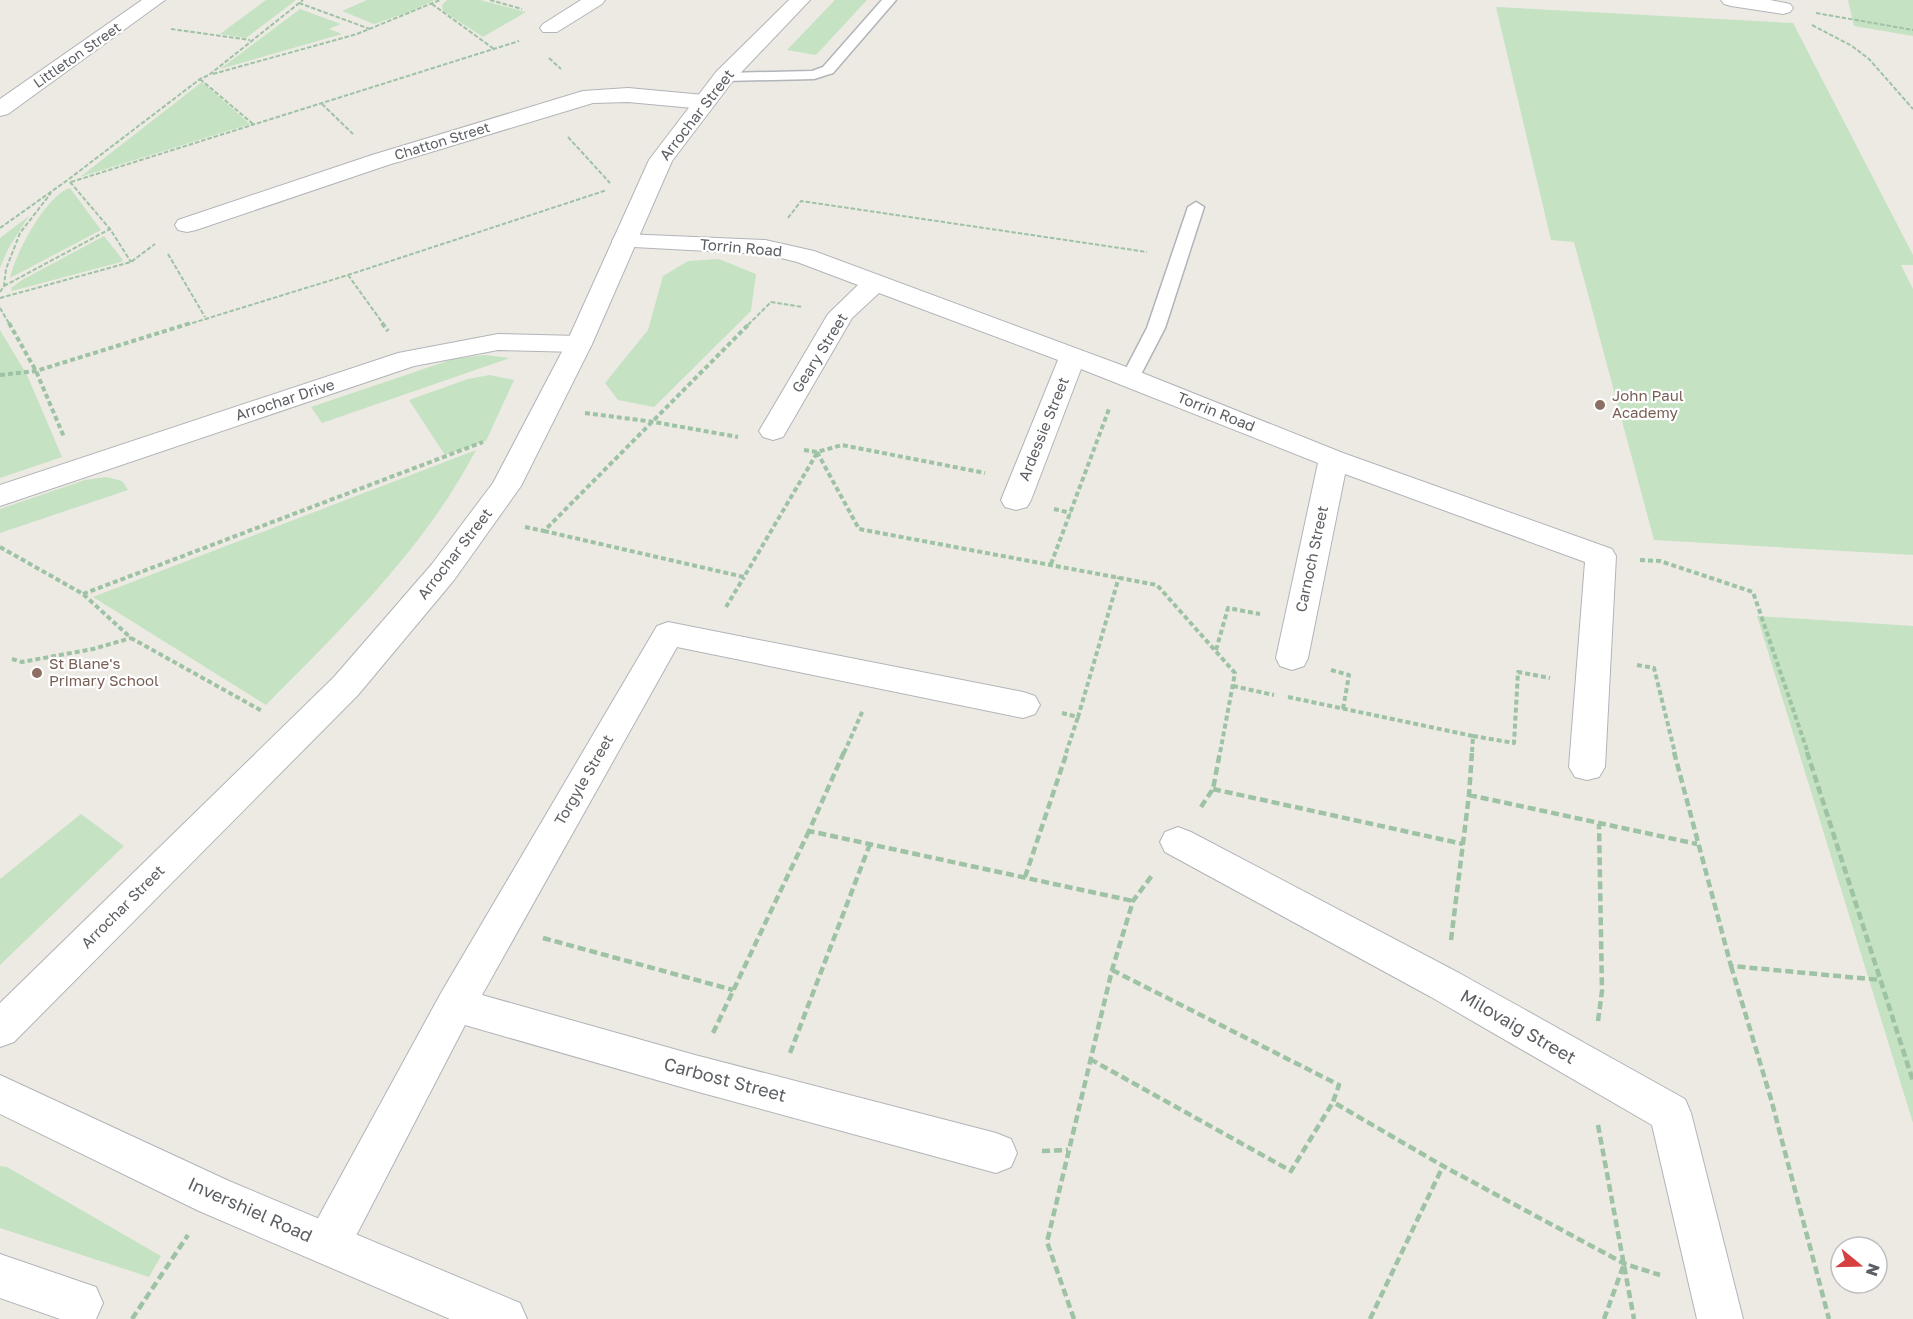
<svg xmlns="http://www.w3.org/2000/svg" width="1913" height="1319" viewBox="0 0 1913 1319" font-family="'Golos Text',sans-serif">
<rect width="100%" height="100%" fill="#edeae4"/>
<path fill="#c5e2c3" d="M 266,0 L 296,0 L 246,38 L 220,34 Z
M 367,0 L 435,0 L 409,12 L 374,24 L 342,11 Z
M 447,0 L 480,0 L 526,12 L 483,37 L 443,11 L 442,5 Z
M 835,0 L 867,0 L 816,55 L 787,50 Z
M 1848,0 L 1913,0 L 1913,36 L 1854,26 Z
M 1496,7 L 1793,23 L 1913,255 L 1913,265 L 1901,265 L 1913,289 L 1913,555 L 1654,540 L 1574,242 L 1551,240 Z
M 300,9 L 341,24 L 329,29 L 342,34 L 220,69 Z
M 202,82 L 250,124 L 80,177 Z
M 70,188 L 101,230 L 10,278 C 15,254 46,195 70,188 Z
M 29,216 L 8,249 L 0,268 L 0,238 Z
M 104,236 L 123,260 L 121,262 L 12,291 L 11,288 L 22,280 Z
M 719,259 L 756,274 L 751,311 L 654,407 L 618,400 L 605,383 L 648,330 L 663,276 L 688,261 Z
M 0,330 L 27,375 L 62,457 L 0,478 Z
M 485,355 L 510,358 L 322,423 L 311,407 L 453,359 Z
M 490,375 L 514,380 L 486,441 L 445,455 L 409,400 L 468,379 Z
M 476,450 C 425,548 343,627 266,705 L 93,597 Z
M 106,477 L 122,481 L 128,490 L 0,533 L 0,509 L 85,480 Z
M 1757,616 L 1913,626 L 1913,1123 Z
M 81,814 L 124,846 L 0,965 L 0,879 Z
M 0,1166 L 7,1167 L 161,1256 L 149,1277 L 0,1228 Z"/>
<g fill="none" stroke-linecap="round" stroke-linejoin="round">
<g stroke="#b1b4b8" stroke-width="3">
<path id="service" d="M 882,0 L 896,0 L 833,73 L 814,79 L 724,81 L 717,77 L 724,73 L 812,71 L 823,67 Z
M 1196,202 L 1204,207 L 1165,328 L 1137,382 L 1123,382 L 1121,378 L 1147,328 L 1188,207 Z"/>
</g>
<g stroke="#b1b4b8" stroke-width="2">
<path id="minor" d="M 142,0 L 165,0 L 8,114 L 0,116 L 0,99 Z
M 581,0 L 605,0 L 602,4 L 557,32 L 543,32 L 540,28 L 543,24 Z
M 1721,0 L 1770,0 L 1790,4 L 1793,8 L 1790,12 L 1783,14 L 1731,6 L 1724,4 Z
M 628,88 L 704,95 L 712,97 L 715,102 L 712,107 L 704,109 L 628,102 L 593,103 L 388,165 L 196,230 L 187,232 L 178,230 L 175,225 L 178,220 L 372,155 L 583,91 Z
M 624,234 L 765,240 L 814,251 L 1140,372 L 1343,453 L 1612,549 L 1616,556 L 1605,767 L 1599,777 L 1587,780 L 1575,777 L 1569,767 L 1585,562 L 1345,474 L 1308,658 L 1304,666 L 1292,670 L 1280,666 L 1276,658 L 1318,463 L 1081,369 L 1031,500 L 1027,507 L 1016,510 L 1005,507 L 1001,500 L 1058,360 L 879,293 L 852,318 L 783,437 L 773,440 L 763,437 L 759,431 L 828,314 L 858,285 L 797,262 L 765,254 L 615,246 L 612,241 L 615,236 Z
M 498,334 L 579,336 L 588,338 L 592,344 L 588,350 L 579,352 L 498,350 L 414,366 L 0,506 L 0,485 L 398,353 Z
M 668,622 L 1023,692 L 1035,696 L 1040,705 L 1035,714 L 1023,718 L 677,647 L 482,995 L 695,1055 L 996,1133 L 1011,1139 L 1017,1153 L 1011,1167 L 996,1173 L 695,1091 L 465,1025 L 344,1259 L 328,1266 L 312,1259 L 306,1244 L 312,1229 L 441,993 L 657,626 Z
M 1178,827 L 1191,832 L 1459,973 L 1685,1099 L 1691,1113 L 1743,1319 L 1697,1319 L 1652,1125 L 1431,997 L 1165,852 L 1160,842 L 1165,832 Z
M 0,1254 L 96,1287 L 103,1303 L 96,1319 L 60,1319 L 0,1298 Z"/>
</g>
<g stroke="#b1b4b8" stroke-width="2">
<path id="tertiary" d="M 789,0 L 810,0 L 732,82 L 672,161 L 592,344 L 521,486 L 454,580 L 358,695 L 14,1042 L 0,1047 L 0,1003 L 334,677 L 432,564 L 493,483 L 566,344 L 649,160 L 716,72 Z
M 0,1075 L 229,1181 L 520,1303 L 527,1319 L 450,1319 L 199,1211 L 0,1114 Z"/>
</g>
<path stroke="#9dc2a4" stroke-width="2" stroke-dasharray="4.5 2" stroke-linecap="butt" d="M 490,0 L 522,9
M 299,3 L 370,29
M 432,4 L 494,49
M 1816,13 L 1913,30
M 1812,25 L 1852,46 L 1869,59 L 1913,109
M 171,29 L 250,40
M 549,58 L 561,69
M 213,74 L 357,34 L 440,0
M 200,79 L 253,124
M 322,104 L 353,134
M 568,137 L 610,183
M 70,182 L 110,229 L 131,262
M 71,182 L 519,41
M 788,218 L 801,201 L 1147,252
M 0,228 L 69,179 L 200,79 L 209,75 L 303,0
M 168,254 L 205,317
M 348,275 L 384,325
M 4,286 L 110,229
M 0,292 L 4,286 L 6,269 L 20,233 L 51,193
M 0,298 L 131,262 L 155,244
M 0,308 L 10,325
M 186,325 L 348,275 L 607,190
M 748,325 L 771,302 L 802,307"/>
<path stroke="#9dc2a4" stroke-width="4" stroke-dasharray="5 3" stroke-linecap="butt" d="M 9,323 L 36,371 L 64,437
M 382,323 L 388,331
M 0,375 L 36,371 L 191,323
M 585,413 L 654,422 L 738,437
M 804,450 L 817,452 L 842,445 L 985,473
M 817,452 L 859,529 L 1157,585 L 1235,673 L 1220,753
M 1054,509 L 1071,513
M 525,527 L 544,531 L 750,323
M 544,531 L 744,577 L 817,453
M 0,547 L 83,594 L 131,638 L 262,711
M 1640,560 L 1660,561 L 1753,592 L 1808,753
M 1051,564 L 1109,409
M 83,594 L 483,442
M 726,607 L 744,577
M 1216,650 L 1228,608 L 1260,614
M 12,659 L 22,662 L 93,649 L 131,638
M 1637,665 L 1654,668 L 1675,753
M 1331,670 L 1349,675 L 1343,709
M 1233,686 L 1274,695
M 1288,697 L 1473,736 L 1472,753
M 1062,713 L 1078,717 L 1119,577
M 1473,736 L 1514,743 L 1518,672 L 1550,678
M 844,753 L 863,710
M 1066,753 L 1078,717"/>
<path stroke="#9dc2a4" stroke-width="4.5" stroke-dasharray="8 4" stroke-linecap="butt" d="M 844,752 L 809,831 L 1133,901
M 1674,752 L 1731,966 L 1881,980
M 1807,752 L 1913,1081
M 1213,789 L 1463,844
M 1469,795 L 1697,844
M 1201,807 L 1213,789 L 1220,752
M 1025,877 L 1067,752
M 543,938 L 733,990
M 1451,940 L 1469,795 L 1472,752
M 1731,966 L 1771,1099 L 1829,1319
M 1112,970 L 1339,1085 L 1333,1102 L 1443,1166 L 1625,1264 L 1660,1275
M 1598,1021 L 1602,991 L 1599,824
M 713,1033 L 809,831
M 790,1053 L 870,844
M 1090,1059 L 1291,1171 L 1333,1102
M 1598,1125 L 1634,1319
M 1042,1151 L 1068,1150
M 132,1319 L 188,1235
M 1074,1319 L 1047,1242 L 1112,970 L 1133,901 L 1153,874
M 1370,1319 L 1443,1166
M 1604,1319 L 1624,1264"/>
<use href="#service" fill="#fff" fill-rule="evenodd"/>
<use href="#minor" fill="#fff" fill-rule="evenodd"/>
<use href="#tertiary" fill="#fff" fill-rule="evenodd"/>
</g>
<g fill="#8d6e63" stroke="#fff" stroke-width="2">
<circle cx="1600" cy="405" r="6"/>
<circle cx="37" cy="673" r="6"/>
</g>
<g text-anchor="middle" stroke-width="4.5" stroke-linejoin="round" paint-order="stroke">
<g font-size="14" fill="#5c5f63" stroke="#fff">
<text transform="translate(77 55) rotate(-35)" y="5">Littleton Street</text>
<text transform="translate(442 141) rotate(-17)" y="5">Chatton Street</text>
</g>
<g font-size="15" fill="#5c5f63" stroke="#fff">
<text transform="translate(697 115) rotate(-52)" y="5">Arrochar Street</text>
<text transform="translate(741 248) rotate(5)" y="5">Torrin Road</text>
<text transform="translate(820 353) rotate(-58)" y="5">Geary Street</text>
<text transform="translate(285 400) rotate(-18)" y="5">Arrochar Drive</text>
<text transform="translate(1216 412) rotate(22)" y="5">Torrin Road</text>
<text transform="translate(1044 429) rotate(-68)" y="5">Ardessie Street</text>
<text transform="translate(455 554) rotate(-52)" y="5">Arrochar Street</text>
<text transform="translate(1312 559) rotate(-78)" y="5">Carnoch Street</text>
<text transform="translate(584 780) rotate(-60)" y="5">Torgyle Street</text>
<text transform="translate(123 907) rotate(-45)" y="5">Arrochar Street</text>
</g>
<g font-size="15" fill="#785e54" stroke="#fff" text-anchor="start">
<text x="1612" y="401">John Paul<tspan x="1612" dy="17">Academy</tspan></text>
<text x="49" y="669">St Blane's<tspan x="49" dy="17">Primary School</tspan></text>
</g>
<g font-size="18" fill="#5c5f63" stroke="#fff">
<text transform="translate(1518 1027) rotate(30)" y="6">Milovaig Street</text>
<text transform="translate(725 1080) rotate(15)" y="6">Carbost Street</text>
<text transform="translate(250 1210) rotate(24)" y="6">Invershiel Road</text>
</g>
</g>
<g transform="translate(1859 1265) rotate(109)"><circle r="28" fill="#ffffff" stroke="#bebfc1" stroke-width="1.5"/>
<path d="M0-4.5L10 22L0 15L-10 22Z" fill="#d64041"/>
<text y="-9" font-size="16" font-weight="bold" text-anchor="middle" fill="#5c5f63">N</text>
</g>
</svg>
